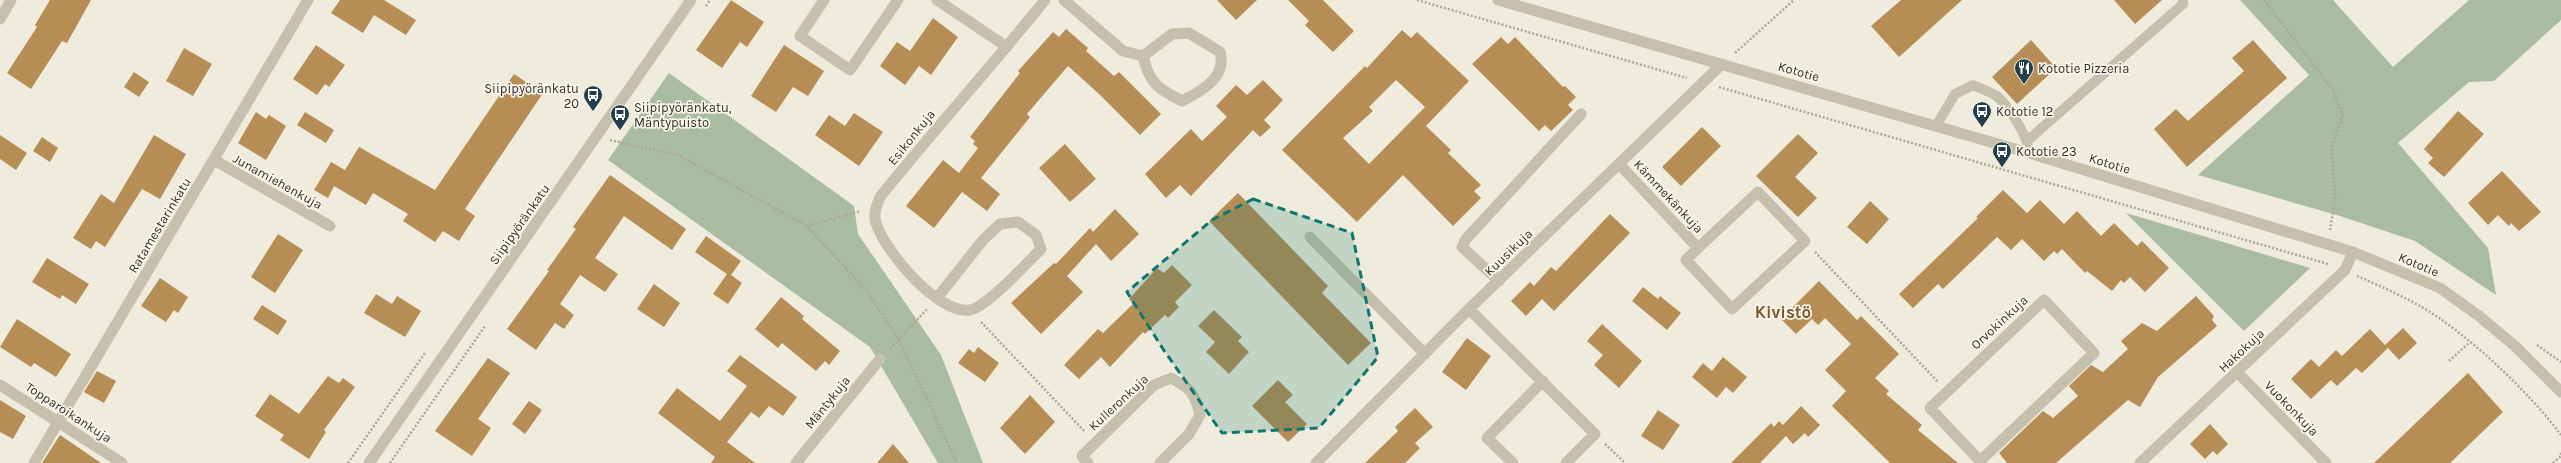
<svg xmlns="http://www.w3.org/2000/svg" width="2561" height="463" viewBox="0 0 2561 463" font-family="Karla,sans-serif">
<rect width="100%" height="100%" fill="#efecdd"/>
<path fill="#a9bc9f" d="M 2240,0 L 2333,0 L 2393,67 L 2469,0 L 2561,0 L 2561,20 L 2494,81 L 2469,82 L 2398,143 L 2488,248 L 2496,295 L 2415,241 L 2340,216 L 2198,175 L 2309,75 Z
M 669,73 L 854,206 L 858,234 L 941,355 L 983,463 L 938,463 L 870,347 L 608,160 Z
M 2126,213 L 2310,268 L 2244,331 Z"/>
<path fill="#b68d54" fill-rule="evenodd" d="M 50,0 L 91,0 L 67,43 L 62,41 L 31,89 L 7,73 L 37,27 L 35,25 Z
M 340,0 L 384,0 L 416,20 L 406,35 L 374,15 L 363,33 L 331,13 Z
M 731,0 L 764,22 L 747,47 L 740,42 L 722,68 L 696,50 Z
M 1217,0 L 1257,0 L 1236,20 Z
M 1288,0 L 1323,0 L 1354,31 L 1333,52 L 1305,25 L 1309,21 Z
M 1901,0 L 1962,0 L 1899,57 L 1871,26 Z
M 2114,0 L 2162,0 L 2135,24 Z
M 933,18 L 958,37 L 931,75 L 919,66 L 905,85 L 880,66 L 897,42 L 910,51 Z
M 1066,29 L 1088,48 L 1086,51 L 1114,76 L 1119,72 L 1161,114 L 1140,135 L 1098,93 L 1068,66 L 1027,114 L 1030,117 L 981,178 L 1000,194 L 987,211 L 962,192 L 934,228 L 906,206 L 943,160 L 959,173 L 978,148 L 973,144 L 975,141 L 970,137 L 1020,73 L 1018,71 L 1053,32 L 1059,37 Z
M 1402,30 L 1411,38 L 1417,32 L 1469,81 L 1426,126 L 1451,150 L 1448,153 L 1481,185 L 1474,191 L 1481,198 L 1453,226 L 1403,175 L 1357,222 L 1282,150 L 1365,66 L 1367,68 ZM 1396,80 L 1425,107 L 1369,164 L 1343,138 L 1373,111 L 1369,107 Z
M 1501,37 L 1508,44 L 1515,37 L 1563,87 L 1565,86 L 1576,97 L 1568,105 L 1573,110 L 1551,131 L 1545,125 L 1539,131 L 1472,64 Z
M 2031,40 L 2056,68 L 2017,104 L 1992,77 Z
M 2253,40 L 2287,78 L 2187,167 L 2154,129 L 2176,109 L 2188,121 L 2244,71 L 2232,58 Z
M 316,45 L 345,65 L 329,87 L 325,84 L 317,95 L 293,79 Z
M 784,45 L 824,71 L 808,96 L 793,87 L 776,112 L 751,96 Z
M 184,48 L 212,64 L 193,96 L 166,81 Z
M 134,72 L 149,82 L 139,97 L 124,87 Z
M 514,74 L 543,93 L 465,209 L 475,216 L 459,241 L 443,231 L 435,242 L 403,221 L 408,214 L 373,193 L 366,205 L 334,186 L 328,198 L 314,190 L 331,162 L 345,170 L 359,147 L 435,190 Z
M 1263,80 L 1283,100 L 1264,120 L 1271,127 L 1260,137 L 1253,130 L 1191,196 L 1180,185 L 1166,198 L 1145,174 L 1191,129 L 1202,141 L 1227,117 L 1216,106 L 1236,85 L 1247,95 Z
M 2458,111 L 2484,134 L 2444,177 L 2428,163 L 2433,158 L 2424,149 Z
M 256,112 L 266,119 L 269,115 L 286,126 L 266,160 L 238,143 Z
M 305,112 L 334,130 L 326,143 L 297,125 Z
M 854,113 L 883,132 L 859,166 L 815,135 L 829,115 L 845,126 Z
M 1702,127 L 1721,146 L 1681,186 L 1662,167 Z
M 1798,134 L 1818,153 L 1795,177 L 1817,198 L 1798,217 L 1756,176 Z
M 0,135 L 27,153 L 16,170 L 0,159 Z
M 154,135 L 186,154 L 160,199 L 142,189 L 105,247 L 96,241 L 91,249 L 73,238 L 101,194 L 114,203 Z
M 42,137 L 58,148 L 50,162 L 33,151 Z
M 1065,144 L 1096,179 L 1070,202 L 1039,168 Z
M 2502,171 L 2541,212 L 2519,231 L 2511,223 L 2509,226 L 2498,215 L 2488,225 L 2468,203 Z
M 610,175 L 686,229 L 672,250 L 624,216 L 595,258 L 618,274 L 605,292 L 580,275 L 560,304 L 574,315 L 564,329 L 555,323 L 536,350 L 507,329 L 549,271 L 547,270 L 576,229 L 573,227 Z
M 2003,190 L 2027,213 L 2040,200 L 2064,224 L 2077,211 L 2101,236 L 2114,223 L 2137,246 L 2142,241 L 2169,268 L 2145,292 L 2130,277 L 2124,283 L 2121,280 L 2112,291 L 2087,271 L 2085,273 L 2062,249 L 2057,254 L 2054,251 L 2044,261 L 2022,239 L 2011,250 L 1997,237 L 1943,289 L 1938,284 L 1913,308 L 1899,294 L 1978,218 L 1976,217 Z
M 1238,193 L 1328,286 L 1322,293 L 1371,343 L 1348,365 L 1209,221 Z
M 1870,201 L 1889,219 L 1867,244 L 1847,227 Z
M 1115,209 L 1139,234 L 1111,261 L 1096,244 L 1067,276 L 1083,292 L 1041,334 L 1011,303 L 1054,263 L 1056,264 L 1090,228 L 1093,232 Z
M 1610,214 L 1630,233 L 1554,311 L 1542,299 L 1526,316 L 1511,301 L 1530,282 L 1534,286 L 1551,267 L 1556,271 Z
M 278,234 L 303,250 L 275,293 L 251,277 Z
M 706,236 L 741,261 L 731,275 L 742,283 L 728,304 L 713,294 L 727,274 L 695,252 Z
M 47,258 L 89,284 L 76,304 L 62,295 L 60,299 L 32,282 Z
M 1172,265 L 1192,285 L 1175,302 L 1179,307 L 1168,318 L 1165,315 L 1145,334 L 1143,332 L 1110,367 L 1101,357 L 1079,379 L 1064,365 L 1098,329 L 1103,333 L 1133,304 L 1129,299 L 1157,268 L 1164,273 Z
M 160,278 L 188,297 L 178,313 L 174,310 L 166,322 L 141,306 Z
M 1819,281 L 1857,320 L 1861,316 L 1899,354 L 1875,378 L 1889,391 L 1886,394 L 1922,425 L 1918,430 L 1958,463 L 1890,463 L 1832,406 L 1846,391 L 1825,370 L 1851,344 L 1825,318 L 1818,325 L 1812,319 L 1796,334 L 1781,319 Z
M 654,284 L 680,303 L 664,327 L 637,309 Z
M 1643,287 L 1658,299 L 1660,296 L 1681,313 L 1667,330 L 1632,301 Z
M 376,294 L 392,304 L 397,296 L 421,311 L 405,337 L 364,313 Z
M 2196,296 L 2214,316 L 2212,320 L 2217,326 L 2158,377 L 2140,407 L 2128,400 L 2056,463 L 2007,463 L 1999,453 L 2043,411 L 2053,418 L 2078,396 L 2069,386 L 2091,365 L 2103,372 L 2128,349 L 2121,341 L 2142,323 L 2157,331 Z
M 781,297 L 804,316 L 802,319 L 840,351 L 829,365 L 825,361 L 816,371 L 782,343 L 778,348 L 755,329 Z
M 262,305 L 287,321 L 278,335 L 253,319 Z
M 1214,310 L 1242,337 L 1238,341 L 1249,352 L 1229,374 L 1206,352 L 1215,342 L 1198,326 Z
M 17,319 L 71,354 L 56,377 L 34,363 L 31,367 L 0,347 Z
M 1602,324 L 1642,361 L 1619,388 L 1594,365 L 1603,355 L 1587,341 Z
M 2403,328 L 2417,343 L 2399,360 L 2388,348 L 2362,373 L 2356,368 L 2337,386 L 2331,380 L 2311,399 L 2291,379 L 2311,359 L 2319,367 L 2336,350 L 2342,356 L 2370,329 L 2385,345 Z
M 1467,338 L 1491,356 L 1466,390 L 1442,372 Z
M 978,347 L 999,363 L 985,382 L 958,363 L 969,349 L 974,353 Z
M 740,355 L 797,397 L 783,416 L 769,406 L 759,418 L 751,412 L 727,442 L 755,463 L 711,463 L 715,457 L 658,413 L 677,388 L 720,421 L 747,386 L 727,371 Z
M 1723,357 L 1747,377 L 1733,393 L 1726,387 L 1717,398 L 1692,377 L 1703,363 L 1712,371 Z
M 488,358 L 510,373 L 478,419 L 491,428 L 472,456 L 435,431 Z
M 97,371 L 116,381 L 104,403 L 84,392 Z
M 2468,373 L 2503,412 L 2450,463 L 2374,463 Z
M 328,376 L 339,383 L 343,378 L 355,387 L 324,430 L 326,432 L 309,459 L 280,440 L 284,435 L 255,416 L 270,394 L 299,414 Z
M 1278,380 L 1293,395 L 1285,402 L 1307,424 L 1288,442 L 1252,406 Z
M 1030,395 L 1055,422 L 1025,454 L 1000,428 Z
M 0,400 L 26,416 L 13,439 L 0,432 Z
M 529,401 L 542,410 L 525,434 L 512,424 Z
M 1801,406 L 1820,425 L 1808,437 L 1805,433 L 1793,444 L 1786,436 L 1760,463 L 1731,463 L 1771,423 L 1774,427 L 1779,421 L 1783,425 Z
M 1415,408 L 1433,427 L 1415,443 L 1420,448 L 1405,463 L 1365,463 L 1398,431 L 1395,427 Z
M 1658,410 L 1680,425 L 1663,450 L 1641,436 Z
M 2210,424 L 2228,444 L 2217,455 L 2213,451 L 2205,459 L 2190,444 Z
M 60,435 L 101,463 L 42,463 Z
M 893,444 L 909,463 L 877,463 Z"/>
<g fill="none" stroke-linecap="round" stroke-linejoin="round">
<path stroke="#aca691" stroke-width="2.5" stroke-dasharray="2 2" stroke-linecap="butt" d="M 1417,0 L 1687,78
M 2264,0 L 2333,90 L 2343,114 L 2332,146 L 2335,199 L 2330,230
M 706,6 L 710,0
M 1735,53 L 1794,0
M 1719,87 L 2328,264
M 610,140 L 678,155 L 807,226 L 867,291 L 899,340 L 957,463
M 807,226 L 861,211
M 1815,252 L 1938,382
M 2357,276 C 2378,285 2400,295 2420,306 C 2466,332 2530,393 2561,435
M 981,322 L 1085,432
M 2537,345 L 2561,362
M 890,349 L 928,308
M 2449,361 L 2470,342
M 1605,444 L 1625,463
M 348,463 L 425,353
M 390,463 L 485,326
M 2553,463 L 2561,456 L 2561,452"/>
<path stroke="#c5c0ab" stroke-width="10" d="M 1936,126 L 1955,94 L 1973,85 C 1980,88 1988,91 1995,95 C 2007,103 2026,134 2028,147
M 2027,141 L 2183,4 L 2183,0"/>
<path stroke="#c5c0ab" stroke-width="11" d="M 824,0 L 800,36 L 850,70 L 898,0
M 937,0 L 1007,47
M 1064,0 L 1123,51 L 1143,56
M 0,19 L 11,0
M 1189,33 L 1220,52 C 1227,77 1202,91 1182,101 C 1158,89 1149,83 1143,56 L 1172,34 Z
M 214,160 L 330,226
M 1619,164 L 1698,248 L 1686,260 L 1732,309 L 1805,241 L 1758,192 L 1698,248
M 1310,237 L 1425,354
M 1499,281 L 1462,247 L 1466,239 L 1581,114
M 937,298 L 983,240 L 1000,224 L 1018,222 L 1036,235 L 1041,249 C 1027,263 987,307 970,310 C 938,315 884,250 876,223 C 873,213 877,205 880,197 C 934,130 991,67 1045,0
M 1469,309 L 1595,434 L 1566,463
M 2237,372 L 2326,463
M 0,385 L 122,463
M 1980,461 L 2094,353 L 2044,300 L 1930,408 L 1982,463
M 34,463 L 308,0
M 796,463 L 880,359
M 1088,463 L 1082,456 L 1154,385 L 1171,378 C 1190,388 1195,393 1200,415 L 1189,434 L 1160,463
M 1316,463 L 1469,309 L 1722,64
M 1513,463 L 1487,438 L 1543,381
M 2140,463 L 2345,270 L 2353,252"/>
<path stroke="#c5c0ab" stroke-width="11" d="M 1498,0 L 2029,153 L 2353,252 L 2440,288 L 2479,316 L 2515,346 L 2561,392
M 369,463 L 691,0"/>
</g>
<path fill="#0f766e" fill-opacity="0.2" stroke="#0f766e" stroke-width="3" stroke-dasharray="8 5" stroke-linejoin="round" d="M 1253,199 L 1352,233 L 1378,357 L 1319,428 L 1222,433 L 1163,349 L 1127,292 L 1212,220 Z"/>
<defs>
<g id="restaurant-pin" transform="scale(1)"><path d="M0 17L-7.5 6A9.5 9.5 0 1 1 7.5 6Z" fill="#243e50" stroke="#f7f5e9"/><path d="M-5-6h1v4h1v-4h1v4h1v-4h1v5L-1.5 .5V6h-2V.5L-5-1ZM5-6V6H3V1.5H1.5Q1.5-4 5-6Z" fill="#fff"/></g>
<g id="bus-pin" transform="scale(1)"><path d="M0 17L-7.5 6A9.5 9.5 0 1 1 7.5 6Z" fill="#243e50" stroke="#f7f5e9"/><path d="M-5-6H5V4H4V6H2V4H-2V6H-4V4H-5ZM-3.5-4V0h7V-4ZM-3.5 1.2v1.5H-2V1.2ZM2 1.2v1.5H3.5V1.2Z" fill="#fff"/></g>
</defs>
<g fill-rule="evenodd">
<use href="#restaurant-pin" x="2024" y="68"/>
<use href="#bus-pin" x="593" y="95"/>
<use href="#bus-pin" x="1982" y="111"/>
<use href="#bus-pin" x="620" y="114"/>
<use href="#bus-pin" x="2002" y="151"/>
</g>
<g text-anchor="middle" stroke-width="3.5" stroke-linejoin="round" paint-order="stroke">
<g font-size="13" fill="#343029" stroke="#f7f5e9" text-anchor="start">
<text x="2038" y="73">Kototie Pizzeria</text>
<text x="579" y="93" text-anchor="end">Siipipyöränkatu<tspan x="579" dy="15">20</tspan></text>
<text x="634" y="112">Siipipyöränkatu,<tspan x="634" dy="15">Mäntypuisto</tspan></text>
<text x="1996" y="116">Kototie 12</text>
<text x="2016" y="156">Kototie 23</text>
</g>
<g font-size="13" fill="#343029" stroke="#f7f5e9">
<text transform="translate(1799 71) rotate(16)" y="5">Kototie</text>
<text transform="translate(911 137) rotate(-51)" y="5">Esikonkuja</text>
<text transform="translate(2110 163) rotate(17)" y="5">Kototie</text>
<text transform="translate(278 181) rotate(29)" y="5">Junamiehenkuja</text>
<text transform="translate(1669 196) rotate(47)" y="5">Kämmekänkuja</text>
<text transform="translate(519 224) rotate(-55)" y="5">Siipipyöränkatu</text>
<text transform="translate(159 225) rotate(-59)" y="5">Ratamestarinkatu</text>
<text transform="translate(1508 252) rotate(-44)" y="5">Kuusikuja</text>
<text transform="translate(2419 264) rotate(23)" y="5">Kototie</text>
<text transform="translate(1999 322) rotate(-43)" y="5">Orvokinkuja</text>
<text transform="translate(2241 350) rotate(-43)" y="5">Hakokuja</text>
<text transform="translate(827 402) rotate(-51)" y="5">Mäntykuja</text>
<text transform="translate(1118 402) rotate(-43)" y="5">Kulleronkuja</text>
<text transform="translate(2292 408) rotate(46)" y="5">Vuokonkuja</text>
<text transform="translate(69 412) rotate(33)" y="5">Topparoikankuja</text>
</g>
<g font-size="17" font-weight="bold" fill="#79582c" stroke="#f7f5e9">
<text x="1783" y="318">Kivistö</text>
</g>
</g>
</svg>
